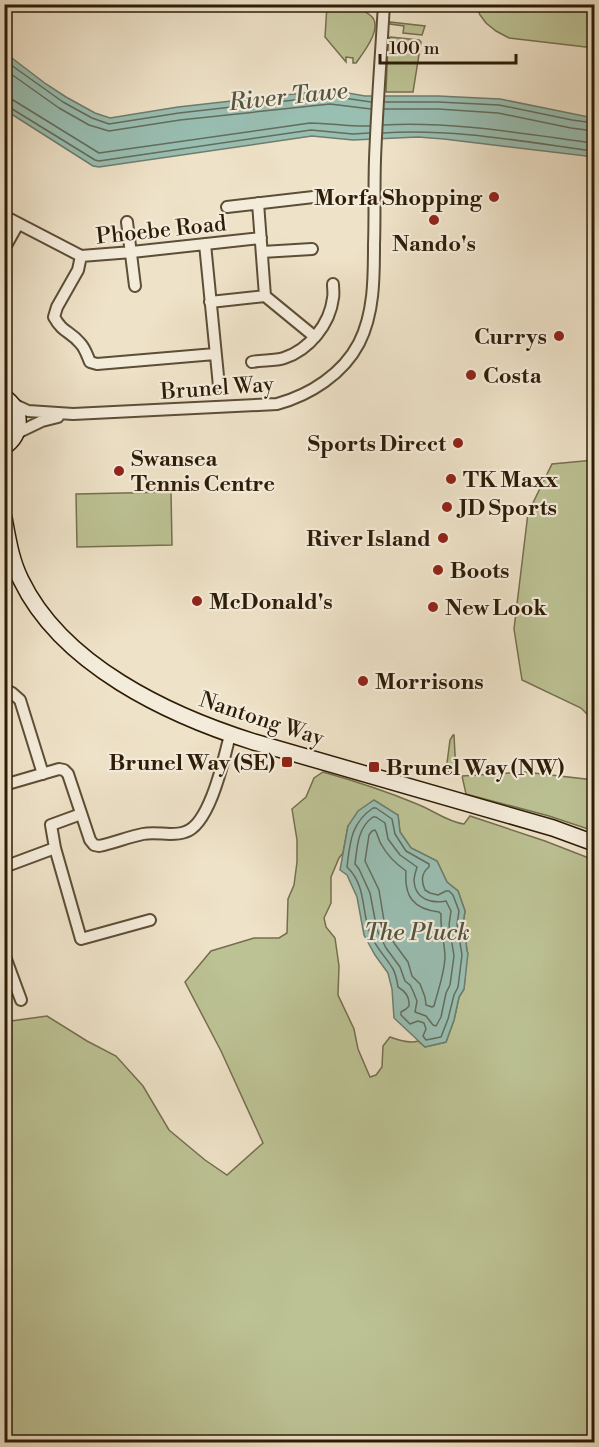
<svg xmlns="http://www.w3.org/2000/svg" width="599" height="1447" viewBox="0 0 599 1447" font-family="'Libre Bodoni',serif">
<rect width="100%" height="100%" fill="#eee2c8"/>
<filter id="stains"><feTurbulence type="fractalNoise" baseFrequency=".00333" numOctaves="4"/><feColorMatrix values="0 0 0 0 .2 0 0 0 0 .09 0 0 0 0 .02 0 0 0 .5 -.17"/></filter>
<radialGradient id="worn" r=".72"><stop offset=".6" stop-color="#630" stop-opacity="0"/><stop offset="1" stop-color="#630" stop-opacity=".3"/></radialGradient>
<path fill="#bcc294" stroke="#746f4d" stroke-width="1.5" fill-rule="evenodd" d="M 327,5 L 353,5 C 358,10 364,10 370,15 C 385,26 363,53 356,63 L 353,63 L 353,58 L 346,57 L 346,62 L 325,37 Z
M 476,5 L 594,5 L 594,48 L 509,38 L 496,31 L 486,23 L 480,15 Z
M 390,22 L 425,26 L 422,35 L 403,33 L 404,26 L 390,24 Z
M 390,37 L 419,40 L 421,42 L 413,92 L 386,92 L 388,41 Z
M 594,460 L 594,721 L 581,708 L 522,680 L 514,629 L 528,513 L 552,464 Z
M 171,492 L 172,545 L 77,547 L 76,494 Z
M 453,735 L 454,735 L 456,773 L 446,771 L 450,740 Z
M 323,772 C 355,781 386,791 417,804 C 433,810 447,822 464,824 L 470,816 L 545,841 L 594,860 L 594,1442 L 5,1442 L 4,1022 L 47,1016 L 87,1041 L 116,1056 L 143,1086 L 169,1130 L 205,1160 L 227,1175 L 263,1143 L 221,1051 L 185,982 L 211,951 L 254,938 L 279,938 L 287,933 L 288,899 L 294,885 L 297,862 L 297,840 L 292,809 L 306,797 L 314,778 ZM 398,815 L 400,832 L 411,848 L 437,861 L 447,882 L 458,891 L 465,911 L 463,924 L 464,926 L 467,951 L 464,989 L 459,997 L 454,1020 L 446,1042 L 425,1047 L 418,1041 C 409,1044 398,1040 390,1037 L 383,1046 L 382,1067 L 376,1075 L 370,1077 L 358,1049 L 354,1029 L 338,995 L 339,966 L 335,938 L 326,927 L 324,918 L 331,903 L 331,877 L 339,858 L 343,853 L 348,826 Z
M 525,772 L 594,780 L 594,831 L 549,816 L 466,794 L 462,776 Z"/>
<path fill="#99beb2" stroke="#6e7d6d" stroke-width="1.5" d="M 4,52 L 46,84 L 66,97 L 95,113 L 110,118 L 178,107 L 331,90 L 365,96 L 438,96 L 500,99 L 594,118 L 594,157 L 444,139 L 418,137 L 353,140 L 312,136 L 99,167 L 93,166 L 5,110 Z
M 374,800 L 398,815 L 400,832 L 411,848 L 437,861 L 447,882 L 458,891 L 465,911 L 463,924 L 464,926 L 467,951 L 468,953 L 464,989 L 459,997 L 454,1020 L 446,1042 L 425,1047 L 394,1018 L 392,989 L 388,973 L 375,955 L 364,935 L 357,897 L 347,875 L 340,870 L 348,826 L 358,811 Z"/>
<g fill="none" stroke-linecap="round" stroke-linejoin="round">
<path stroke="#636d5c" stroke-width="1.5" d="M 4,60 L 63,102 L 92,118 L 109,124 L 179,113 L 330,96 L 371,102
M 4,69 L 59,108 L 89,125 L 109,131 L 180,120 L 330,104 L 371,109
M 4,98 L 13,100 L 99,153 L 310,123 C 330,123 350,127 370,126
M 385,102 L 438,102 L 499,105 L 572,120 L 594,123
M 4,106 L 9,107 L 95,160 L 99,161 L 311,130 L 353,134 L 369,133
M 384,109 L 438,109 L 498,113 L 571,128 L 594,131
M 383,125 C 454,121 525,134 594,143
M 383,133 C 452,128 526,142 594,151
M 373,808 L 376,808 L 392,819 L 395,834 L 406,851 L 429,864 L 429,867 C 421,873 421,881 425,890 L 430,893 L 438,895 L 446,891 L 449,891 L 453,895 L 459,911 L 457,924 L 462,955 L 458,987 L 454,995 L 448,1019 L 441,1037 L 426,1040 L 423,1036 L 426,1029 L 424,1023 L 418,1021 L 410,1024 L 401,1015 L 401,1012 L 406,1009 L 409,1006 C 410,997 405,991 398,987 C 397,981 396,974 393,969 C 386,957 375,947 370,933 C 361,911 367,886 347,867 C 350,842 351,823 373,808 Z
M 373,817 L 376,817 L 385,823 L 388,839 L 400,855 L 417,867 C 416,871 414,876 414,881 C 415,899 431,904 446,901 L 451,911 L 449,925 L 454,956 L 450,985 L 446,993 L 441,1017 L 436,1026 L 433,1025 L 426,1016 L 415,1012 L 417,1001 L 413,991 L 410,985 L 405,981 L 400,967 L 386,948 L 377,930 L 370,893 L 359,869 L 355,864 C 357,847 358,827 373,817 Z
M 375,830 C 378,834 378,839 381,844 C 387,855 396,864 406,871 C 404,896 413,909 439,912 L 441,914 C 440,929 445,943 445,958 C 444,975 438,990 434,1006 L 432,1007 L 426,1005 L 425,997 L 420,984 L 412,976 L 408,962 L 394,943 L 385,927 L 379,890 L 365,861 L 369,835 L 372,831 Z"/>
<g stroke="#5d4e36" stroke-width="14">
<path id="street" d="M 258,203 L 265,296
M 227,207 L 322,196
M 4,216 L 81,256 L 132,252 L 261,238
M 127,222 L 135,286
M 205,244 L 219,386
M 4,249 L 18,224
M 262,252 L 312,249
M 81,256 L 78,270 L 57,307 L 54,317 C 63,333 70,331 80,343 C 85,348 87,355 90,362 L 97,364 L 215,354
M 265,296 L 315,337
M 210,302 L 265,296
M 252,362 C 262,360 275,361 284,358 C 309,350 330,324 333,298 C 334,294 333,289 333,284
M 13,404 L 28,411 L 73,414 L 277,404 C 310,395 343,374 359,343 C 374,314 374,278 374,245 C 375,217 374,188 375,159 C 377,107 381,56 384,4
M 17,433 L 42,421 L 58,417
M 4,689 L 12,693 L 20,700 L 43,774
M 4,785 L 59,769 L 64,770 L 68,774 L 90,840 L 94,845 L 99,846 C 114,843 128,837 143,834 C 157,831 171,837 185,832 C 210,825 224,758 230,735
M 55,848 L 81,939 L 150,920
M 4,867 L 55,848 L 51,825 L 81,814
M 4,954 L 21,1000"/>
</g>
<g stroke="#2d1c06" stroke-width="18">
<path id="secondary" d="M 4,397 C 23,410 23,434 4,447
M 4,518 C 8,539 11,560 21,580 C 62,665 168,715 254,742 L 553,828 L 594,843"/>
</g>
<use href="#street" stroke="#f4ecdb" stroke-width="10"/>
<use href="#secondary" stroke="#f4ecdb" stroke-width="15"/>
</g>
<g fill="#8f2418" stroke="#f4ecdb" stroke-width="2">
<circle cx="494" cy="197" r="6"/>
<circle cx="434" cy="220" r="6"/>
<circle cx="559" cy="336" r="6"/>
<circle cx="471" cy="375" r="6"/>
<circle cx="458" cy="443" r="6"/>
<circle cx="119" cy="471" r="6"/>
<circle cx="451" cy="479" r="6"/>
<circle cx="447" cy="507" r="6"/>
<circle cx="443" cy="538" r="6"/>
<circle cx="438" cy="570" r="6"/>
<circle cx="197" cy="601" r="6"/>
<circle cx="433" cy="607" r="6"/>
<circle cx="363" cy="681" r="6"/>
<rect x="281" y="756" width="12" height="12" rx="3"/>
<rect x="368" y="761" width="12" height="12" rx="3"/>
</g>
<g text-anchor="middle" stroke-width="4.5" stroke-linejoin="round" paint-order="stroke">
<g font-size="22" font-weight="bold" fill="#2d1c06" stroke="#f4ecdb" text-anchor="start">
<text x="482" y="205" text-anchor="end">Morfa Shopping</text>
<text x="434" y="251" text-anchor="middle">Nando's</text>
<text x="547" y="344" text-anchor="end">Currys</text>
<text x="483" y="383">Costa</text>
<text x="446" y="451" text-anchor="end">Sports Direct</text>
<text x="131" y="466">Swansea<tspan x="131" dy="25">Tennis Centre</tspan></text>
<text x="463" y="487">TK Maxx</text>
<text x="459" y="515">JD Sports</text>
<text x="431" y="546" text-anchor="end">River Island</text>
<text x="450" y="578">Boots</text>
<text x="209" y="609">McDonald's</text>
<text x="445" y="615">New Look</text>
<text x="375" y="689">Morrisons</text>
<text x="275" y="770" text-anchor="end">Brunel Way (SE)</text>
<text x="386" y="775">Brunel Way (NW)</text>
</g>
<g font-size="22" fill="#2d1c06" stroke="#f4ecdb">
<text transform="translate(161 229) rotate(-6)" y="8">Phoebe Road</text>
<text transform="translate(217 387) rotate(-4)" y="8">Brunel Way</text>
<text transform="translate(262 718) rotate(18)" y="8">Nantong Way</text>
</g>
<g font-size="24" font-style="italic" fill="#535542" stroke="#f4ecdb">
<text transform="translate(288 96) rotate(-6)" y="8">River Tawe</text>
<text x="417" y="940">The Pluck</text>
</g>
</g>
<rect width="599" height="1447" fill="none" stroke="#eee2c8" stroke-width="24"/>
<rect x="6" y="6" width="587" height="1435" fill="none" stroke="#2d1c06" stroke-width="3"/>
<rect x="12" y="12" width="575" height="1423" fill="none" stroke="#2d1c06" stroke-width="1.5"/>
<path d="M380 54v9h136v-9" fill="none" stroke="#2d1c06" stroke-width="3"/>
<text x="389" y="54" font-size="18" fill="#2d1c06" stroke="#f4ecdb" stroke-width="4.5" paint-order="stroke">100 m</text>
<rect width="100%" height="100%" filter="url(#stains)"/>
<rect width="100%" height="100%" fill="url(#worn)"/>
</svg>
